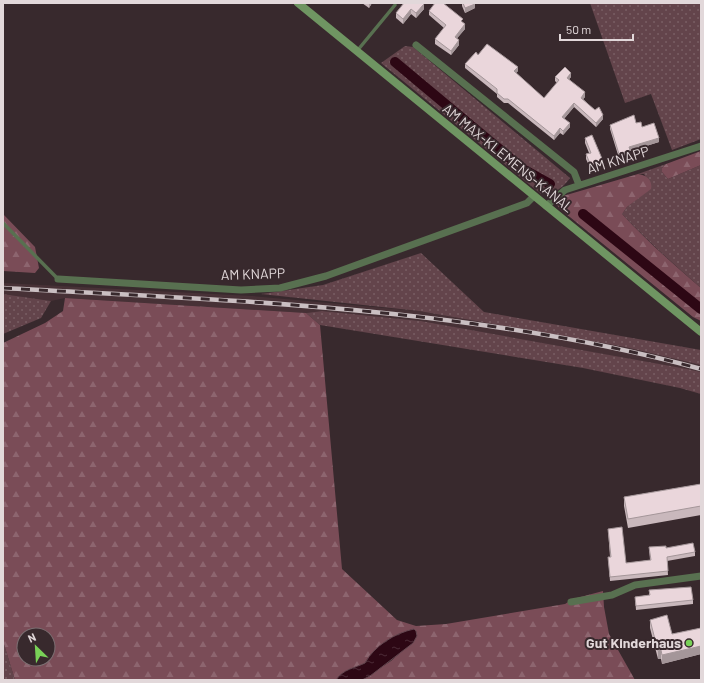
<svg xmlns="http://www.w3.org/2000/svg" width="704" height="683" viewBox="0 0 704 683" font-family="Barlow,sans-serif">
<defs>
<pattern id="grass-dots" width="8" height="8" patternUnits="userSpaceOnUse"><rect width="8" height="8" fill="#63444b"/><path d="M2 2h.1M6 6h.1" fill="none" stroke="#795e64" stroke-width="1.8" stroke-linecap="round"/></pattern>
<pattern id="forest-firs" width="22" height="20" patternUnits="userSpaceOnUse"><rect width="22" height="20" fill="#7a4c57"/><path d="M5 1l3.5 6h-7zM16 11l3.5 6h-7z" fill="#8d656f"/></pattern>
<pattern id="water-ripples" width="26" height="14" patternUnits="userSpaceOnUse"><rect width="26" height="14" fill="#2d0714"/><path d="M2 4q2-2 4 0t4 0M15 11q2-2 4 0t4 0" fill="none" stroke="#4b2a36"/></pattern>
</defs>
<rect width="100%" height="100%" fill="#38292d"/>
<path fill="#473136" d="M 3,283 L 252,296 L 419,311 L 625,347 L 701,365 L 701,372 L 421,321 L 322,311 L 306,313 L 65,298 L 51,301 L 3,294 Z"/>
<path fill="url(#grass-dots)" d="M 590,3 L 701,3 L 701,139 L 672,150 L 651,94 L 625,103 Z
M 405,46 L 413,47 L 570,178 C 562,189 555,193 541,194 L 381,63 Z
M 666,164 L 662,168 L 662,172 L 668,179 L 701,165 L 701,288 C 673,264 647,240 622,214 L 627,207 L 651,188 L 644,174 L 638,174 Z
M 421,253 L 484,312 L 701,350 L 701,365 L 625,347 L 419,311 L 261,294 L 323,285 Z
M 3,294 L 51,301 L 41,318 L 3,334 Z
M 322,311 L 421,321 L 687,369 L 701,372 L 701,394 L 680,388 L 583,368 L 320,325 L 306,313 Z
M 3,641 L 15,680 L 3,680 Z"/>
<path fill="url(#forest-firs)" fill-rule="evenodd" d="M 701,151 L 701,165 L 668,179 L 662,172 L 662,168 L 666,164 Z
M 638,174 C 646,175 653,180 651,189 L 627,207 L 622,214 C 647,241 673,264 701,288 L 701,321 L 693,317 L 560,209 L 557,205 L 558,200 L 563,196 Z
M 3,214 L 35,247 L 39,268 L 35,273 L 3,271 Z
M 65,298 L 306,313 L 320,325 L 342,569 L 397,620 L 416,626 L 446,624 L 565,604 L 573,599 L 603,591 L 604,607 L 609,634 L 635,680 L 362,680 L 391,661 L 401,652 L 367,660 L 365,663 C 355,668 343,670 336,680 L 15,680 L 3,641 L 3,343 L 45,323 L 63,311 ZM 24,635 L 48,635 L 48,659 L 24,659 Z"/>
<path fill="url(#water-ripples)" stroke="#63464f" d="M 414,629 L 416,631 L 417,636 L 413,643 L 370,676 L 362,680 L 336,680 C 343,669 355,668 365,663 C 374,646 395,633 414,629 Z"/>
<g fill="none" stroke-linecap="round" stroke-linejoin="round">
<path stroke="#2d0714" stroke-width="10" d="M 395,62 L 523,169 L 550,184
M 583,214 L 701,309"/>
<path stroke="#587050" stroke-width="3.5" d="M 357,51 L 395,5
M 3,223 L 58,279"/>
<path stroke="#587050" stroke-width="7" d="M 416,45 L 574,172 L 579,185
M 546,206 L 565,190 L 701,146
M 58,279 L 241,290 L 280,288 L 326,276 L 527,203 L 534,196
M 571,602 L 612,595 L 635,585 L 701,576"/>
<path stroke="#6f9562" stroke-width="8" d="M 298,3 L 701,332"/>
<g stroke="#cabfc2" stroke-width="4.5">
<path id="rail" d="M 3,288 C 237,301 473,307 701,369"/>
</g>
<use href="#rail" stroke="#38292d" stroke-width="3" stroke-dasharray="9" stroke-linecap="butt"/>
</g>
<path fill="#c9b8bc" d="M 362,3 L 372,3 L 369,8 Z
M 404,3 L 424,9 L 416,18 L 411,14 L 403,24 L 396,18 L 396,13 Z
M 462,3 L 475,3 L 475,8 L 465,13 L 462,6 Z
M 429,11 L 463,23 L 465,29 L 457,38 L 459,45 L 451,55 L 435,44 L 435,39 L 444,28 L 429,15 Z
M 465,64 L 518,71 L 516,73 L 544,98 L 557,83 L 555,81 L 555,77 L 571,77 L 569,79 L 585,97 L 583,99 L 603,119 L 596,127 L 574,107 L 564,119 L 570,127 L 563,135 L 560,133 L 554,140 L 508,103 L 504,103 L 497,97 L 497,94 L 465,68 Z
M 636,123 L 642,127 L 659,142 L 630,151 L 630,155 L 619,158 L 610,129 L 610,125 Z
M 585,138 L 603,165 L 591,170 L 586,159 L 586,154 L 589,153 L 585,143 Z
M 701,484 L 701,515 L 628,528 L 624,506 L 624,497 Z
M 608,529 L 626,563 L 650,560 L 649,547 L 666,548 L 695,552 L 695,556 L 667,561 L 668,575 L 610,581 L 608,557 L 610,557 Z
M 649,590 L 693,600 L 693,604 L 636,610 L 635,597 L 649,595 Z
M 700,595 L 701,595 L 701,609 L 700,604 Z
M 650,620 L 672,634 L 701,628 L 701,654 L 662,664 L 661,659 L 658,659 L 650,628 Z"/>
<path fill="#a49699" d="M 370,3 L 372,3 L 369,8 L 369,4 Z
M 424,4 L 424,9 L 416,18 L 416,13 Z
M 475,4 L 475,8 L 465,13 L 465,8 Z
M 411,9 L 411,14 L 403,24 L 403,19 Z
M 465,24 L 465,29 L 455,41 L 455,37 Z
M 459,40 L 459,45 L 451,55 L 451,51 Z
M 518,67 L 518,71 L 514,75 L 514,71 Z
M 571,73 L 571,77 L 567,82 L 567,78 Z
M 585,92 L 585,97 L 581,102 L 581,98 Z
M 574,103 L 574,107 L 562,121 L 562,117 Z
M 603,115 L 603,119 L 596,127 L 596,123 Z
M 570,123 L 570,127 L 563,135 L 563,131 Z
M 560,128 L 560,133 L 554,140 L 554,136 Z
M 659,138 L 659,142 L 630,151 L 630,155 L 619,158 L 619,154 L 629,147 Z
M 603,161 L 603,165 L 591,170 L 591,166 Z
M 701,646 L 701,654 L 662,664 L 662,655 Z
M 661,650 L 661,659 L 658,659 L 658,651 Z"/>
<path fill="#ead6db" stroke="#a49699" d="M 404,3 L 423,3 L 424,4 L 416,13 L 411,9 L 403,19 L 396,13 Z
M 435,3 L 443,3 L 463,19 L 461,21 L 465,24 L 455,37 L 459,40 L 451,51 L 435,39 L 446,25 L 429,11 Z
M 463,3 L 475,3 L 475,4 L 465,8 Z
M 487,44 L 518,67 L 514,71 L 544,98 L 559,80 L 555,77 L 565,67 L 571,73 L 567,78 L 585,92 L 581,98 L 595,110 L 599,107 L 603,115 L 596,123 L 574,103 L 562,117 L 570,123 L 563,131 L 560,128 L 554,136 L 508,99 L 504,99 L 497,93 L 497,89 L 465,64 L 476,52 L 478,55 Z
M 634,115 L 636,123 L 641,122 L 642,127 L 654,123 L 659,138 L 629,147 L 630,150 L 619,154 L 610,125 Z
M 592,135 L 603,161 L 591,166 L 586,154 L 591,153 L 585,138 Z
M 701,484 L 701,506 L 628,519 L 624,497 Z
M 622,527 L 626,563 L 651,560 L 649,547 L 666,546 L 666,548 L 693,543 L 695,552 L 667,557 L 668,571 L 610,577 L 608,557 L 611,557 L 608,529 Z
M 691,587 L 693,600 L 636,606 L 635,597 L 650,595 L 649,590 Z
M 667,615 L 672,634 L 701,628 L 701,646 L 662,655 L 661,650 L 658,651 L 650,620 Z"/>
<circle fill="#79d157" stroke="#38292d" stroke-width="1.5" cx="689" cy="643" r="4"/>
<g text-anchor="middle" stroke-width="4" stroke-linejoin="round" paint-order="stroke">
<g font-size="14" fill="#e2d8da" stroke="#38292d">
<text transform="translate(508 158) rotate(39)" y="5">AM MAX-KLEMENS-KANAL</text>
<text transform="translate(618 160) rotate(-17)" y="5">AM KNAPP</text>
<text transform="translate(253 274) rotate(-2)" y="5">AM KNAPP</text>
</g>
<g font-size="14" font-weight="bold" fill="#e2d8da" stroke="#38292d" text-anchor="end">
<text x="681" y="648">Gut Kinderhaus</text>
</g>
</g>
<rect width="704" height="683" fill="none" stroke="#e2d8da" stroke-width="8"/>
<g transform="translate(36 647) rotate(335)"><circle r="19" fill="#38292d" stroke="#7c6f72"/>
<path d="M0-3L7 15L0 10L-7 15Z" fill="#79d157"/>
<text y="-6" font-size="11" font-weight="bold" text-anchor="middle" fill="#e2d8da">N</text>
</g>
<path d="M560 34v6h73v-6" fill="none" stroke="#e2d8da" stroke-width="2"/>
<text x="566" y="34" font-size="12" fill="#e2d8da" stroke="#38292d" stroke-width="3" paint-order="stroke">50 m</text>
</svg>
